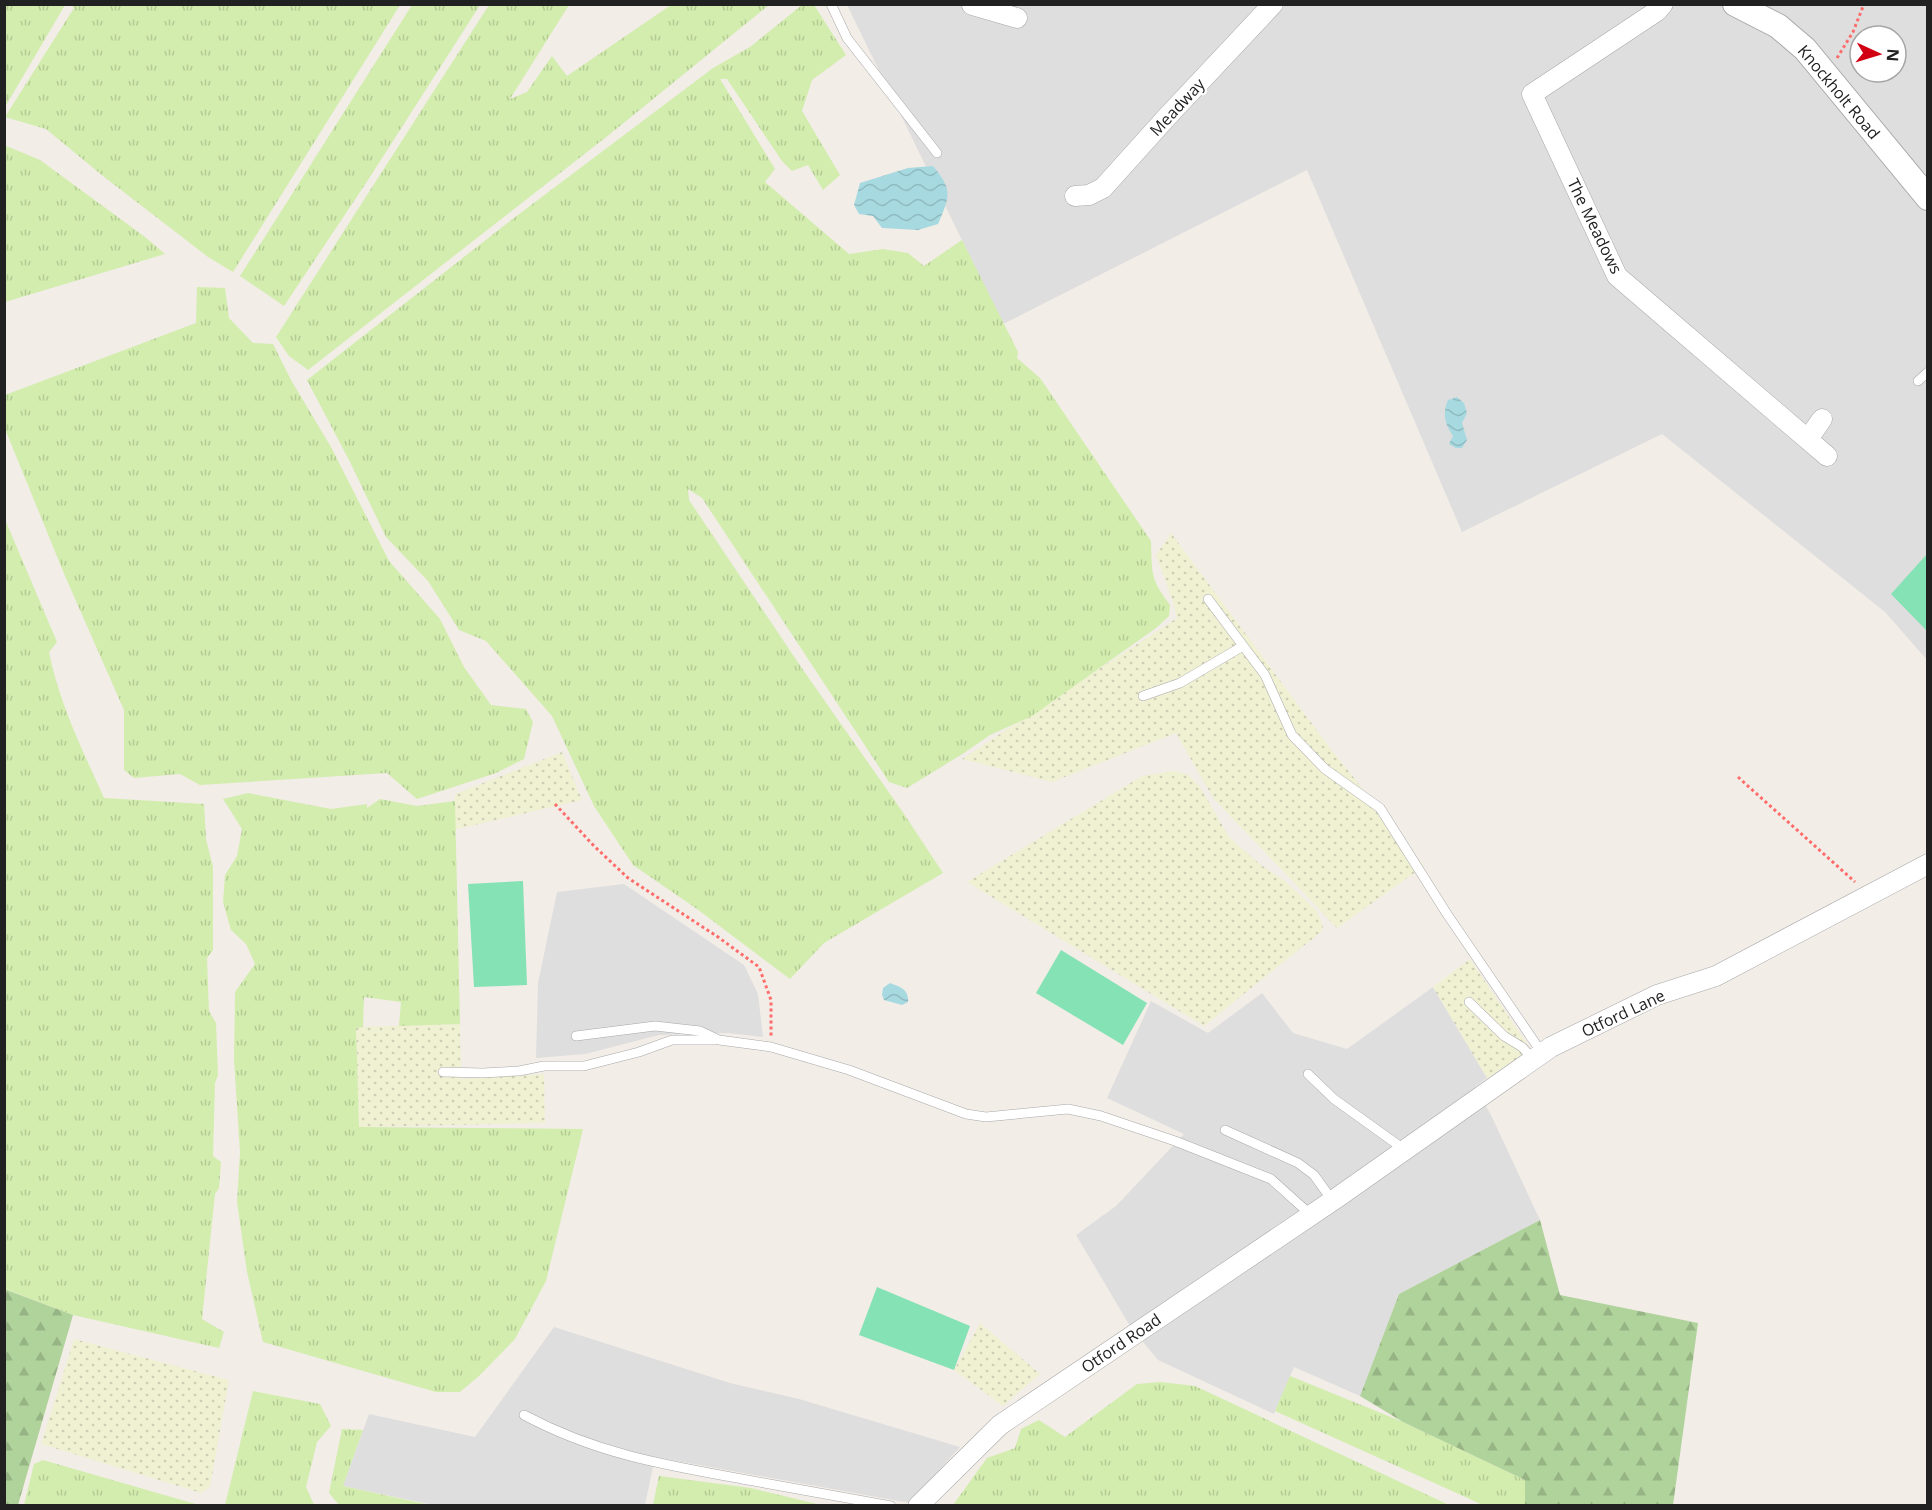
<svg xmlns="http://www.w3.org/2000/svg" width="1932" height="1510" viewBox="0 0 1932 1510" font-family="'Open Sans',sans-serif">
<defs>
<pattern id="farmland-dots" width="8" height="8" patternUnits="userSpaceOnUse" patternTransform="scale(1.5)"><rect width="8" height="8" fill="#f0f0d3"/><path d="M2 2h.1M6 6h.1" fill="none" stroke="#ceceb5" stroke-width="1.8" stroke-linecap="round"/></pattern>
<pattern id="grass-tufts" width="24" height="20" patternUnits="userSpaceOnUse" patternTransform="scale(1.5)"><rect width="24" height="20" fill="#d2edad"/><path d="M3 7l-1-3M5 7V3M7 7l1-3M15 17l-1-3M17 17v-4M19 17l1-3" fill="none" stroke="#b4cb95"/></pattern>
<pattern id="forest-firs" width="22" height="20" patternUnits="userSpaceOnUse" patternTransform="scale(1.5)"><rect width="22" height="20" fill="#b0d29b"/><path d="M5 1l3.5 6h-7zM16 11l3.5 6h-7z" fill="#97b485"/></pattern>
<pattern id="water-waves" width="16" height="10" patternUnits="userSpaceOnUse" patternTransform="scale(1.5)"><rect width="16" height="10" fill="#a7d9e0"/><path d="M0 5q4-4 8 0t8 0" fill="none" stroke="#8fbac0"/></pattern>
</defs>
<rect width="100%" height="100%" fill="#f2ede7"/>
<path fill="#dfdede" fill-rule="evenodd" d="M 847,5 L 1927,5 L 1927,660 L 1885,612 L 1662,434 L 1462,532 L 1307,170 L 1003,324 ZM 1860,36 L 1896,36 L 1896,72 L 1860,72 Z
M 624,884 L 744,965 L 758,994 L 763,1037 L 728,1033 L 659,1035 L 585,1054 L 536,1058 L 538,983 L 557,892 Z
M 1433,987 L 1487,1078 L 1475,1087 L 1491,1115 L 1540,1220 L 1399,1294 L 1360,1396 L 1294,1367 L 1274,1414 L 1158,1360 L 1130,1326 L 1076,1235 L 1116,1206 L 1184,1134 L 1107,1098 L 1151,1001 L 1208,1033 L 1262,993 L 1293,1033 L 1347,1049 Z
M 554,1327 L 730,1383 L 799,1399 L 960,1447 L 910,1503 L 655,1457 L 645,1505 L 433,1505 L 343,1486 L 369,1414 L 475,1437 Z"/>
<path fill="url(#farmland-dots)" d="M 1171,533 L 1327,744 L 1424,866 L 1337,928 L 1213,798 L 1176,733 L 1052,782 L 962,759 L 1177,618 L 1173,602 L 1156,555 Z
M 562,752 L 582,800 L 453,830 L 455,794 Z
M 1174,771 L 1189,775 L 1201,788 L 1229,837 L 1261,865 L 1285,881 L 1317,911 L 1323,926 L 1321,932 L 1204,1026 L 967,882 L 1142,776 Z
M 1470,959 L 1531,1050 L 1487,1078 L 1433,987 Z
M 460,1024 L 461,1079 L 544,1074 L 545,1123 L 359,1127 L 356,1027 Z
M 980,1323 L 1040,1374 L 1003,1406 L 954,1370 Z
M 74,1339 L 229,1380 L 210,1487 L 201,1493 L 41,1444 Z"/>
<path fill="url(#grass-tufts)" d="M 5,4 L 65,5 L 5,107 L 4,5 Z
M 71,5 L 400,5 L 233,272 L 208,257 L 103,176 L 46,129 L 5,117 L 74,8 Z
M 412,5 L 480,5 L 368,180 L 284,306 L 240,276 Z
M 489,5 L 569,5 L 510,99 L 527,92 L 552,56 L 567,76 L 671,5 L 769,5 L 610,134 L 308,370 L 289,356 L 276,337 Z
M 802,5 L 814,5 L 846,55 L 812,80 L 802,111 L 840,175 L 823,190 L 808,165 L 792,171 L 782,161 L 727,79 L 720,79 L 775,169 L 765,182 L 849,254 L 883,249 L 908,253 L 924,266 L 962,240 L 1018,352 L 1017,358 L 1040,378 L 1151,541 C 1152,572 1150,579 1170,605 L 1169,616 L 1156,628 L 1032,716 L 990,735 L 964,753 L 907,788 L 889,782 L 702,498 L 688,489 L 689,500 L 803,670 L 902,811 L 943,873 L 824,943 L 790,979 L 697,909 L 633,865 L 594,806 L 552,716 L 486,641 L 459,630 L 428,581 L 386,537 L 350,462 L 307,380 L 510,221 L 713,68 L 750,47 Z
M 4,145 L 40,160 L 145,237 L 165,254 L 5,302 Z
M 197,287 L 225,288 L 229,318 L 253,343 L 273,344 L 291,380 L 331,447 L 389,561 L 440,619 L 464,667 L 491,705 L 526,709 L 533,722 L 524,759 L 496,773 L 417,799 L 387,773 L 200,785 L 180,774 L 134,778 L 124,770 L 124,710 L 65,576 L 5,429 L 5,395 L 196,323 Z
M 4,517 L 57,642 L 49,652 C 59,703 83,751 104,798 L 204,804 L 206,839 L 213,867 L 213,950 L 207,958 L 209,1011 L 216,1023 L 218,1075 L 215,1083 L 213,1156 L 221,1162 L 219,1188 L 215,1194 L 202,1319 L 224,1332 L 219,1348 L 73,1315 L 5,1289 Z
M 248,793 L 331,809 L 367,804 L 367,808 L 380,799 L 417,806 L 455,801 L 460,1024 L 399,1026 L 401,1002 L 364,997 L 363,1027 L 356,1028 L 359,1127 L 583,1129 L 546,1281 L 515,1339 L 479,1376 L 460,1392 L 436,1392 L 263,1342 L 247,1272 L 237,1202 L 240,1152 L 234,1060 L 235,992 L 255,964 L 246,944 L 231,930 L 223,902 L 225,875 L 237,856 L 242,829 L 223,799 Z
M 1290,1376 L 1403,1422 L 1525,1480 L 1525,1505 L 1483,1505 L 1275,1411 Z
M 1160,1382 L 1195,1386 L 1449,1505 L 953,1505 L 987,1458 L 1015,1448 L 1021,1429 L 1039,1420 L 1065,1437 L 1137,1384 Z
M 253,1391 L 320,1404 L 331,1426 L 317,1442 L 306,1487 L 314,1505 L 225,1505 Z
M 342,1429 L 363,1430 L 343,1486 L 430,1505 L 339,1505 L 329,1493 Z
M 43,1460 L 199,1505 L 24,1505 L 34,1464 Z
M 659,1476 L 751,1488 L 821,1505 L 653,1505 Z"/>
<path fill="url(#forest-firs)" d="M 1540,1220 L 1560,1295 L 1698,1323 L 1673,1505 L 1525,1505 L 1525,1480 L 1403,1422 L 1360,1396 L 1399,1294 Z
M 4,1289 L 73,1315 L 18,1505 L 5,1505 Z"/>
<path fill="#84e2b5" d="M 1927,554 L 1927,631 L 1891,594 Z
M 523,881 L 527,985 L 474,987 L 468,884 Z
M 1061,950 L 1147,1003 L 1123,1045 L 1036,993 Z
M 877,1287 L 970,1326 L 954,1370 L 859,1335 Z"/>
<path fill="url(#water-waves)" d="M 933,166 C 953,190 950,196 938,224 L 918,230 L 882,228 L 873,216 L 859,214 L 854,205 L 860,183 L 908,168 Z
M 1457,397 L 1464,403 L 1467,413 L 1462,423 L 1467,440 L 1462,448 L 1456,448 L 1449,444 L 1453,436 C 1445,424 1442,414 1448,400 Z
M 890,983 C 901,987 909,990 908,1002 L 902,1005 L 884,1000 L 882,995 L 883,988 Z"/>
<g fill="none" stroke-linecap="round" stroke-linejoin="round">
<g stroke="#a8a8a8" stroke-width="10">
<path id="service" d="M 831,4 L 847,38 L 937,153
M 1918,381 L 1928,372
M 1208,599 L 1265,675 L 1292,735 L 1325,769 L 1380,808 L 1447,914 L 1542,1053
M 1143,696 L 1180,683 L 1243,646
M 1469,1002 L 1504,1036 L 1522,1047 L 1533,1059
M 576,1036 L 655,1026 L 700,1031 L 719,1040 L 771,1047 L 849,1070 L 966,1114 L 986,1117 L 1068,1109 L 1101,1116 L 1175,1141 L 1271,1179 L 1311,1215
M 443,1072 L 483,1073 L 519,1071 L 544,1066 L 584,1066 L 639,1052 L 672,1040 L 714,1040
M 1308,1074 L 1334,1099 L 1405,1150
M 1225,1130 L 1298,1163 L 1314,1175 L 1332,1200
M 524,1415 C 595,1453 663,1465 742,1479 C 791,1488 841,1497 891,1506"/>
</g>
<g stroke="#a8a8a8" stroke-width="21">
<path id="minor" d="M 1663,4 L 1657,11 L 1532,94 L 1617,276 L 1827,456
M 972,5 L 1017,18
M 1075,196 L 1089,195 L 1103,188 L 1166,118 L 1273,4
M 1808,439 L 1822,419
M 918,1506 L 1000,1425 L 1338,1197 L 1551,1047 L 1657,995 L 1716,976 L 1928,864"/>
</g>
<g stroke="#a8a8a8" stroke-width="26">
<path id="tertiary" d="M 1735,4 L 1778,26 L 1805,49 L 1928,198"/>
</g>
<path stroke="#fe6d6c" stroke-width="3" stroke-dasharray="3 3" stroke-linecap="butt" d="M 1837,58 L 1853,32 L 1864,4
M 1738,777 L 1855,882
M 555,804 L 594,846 L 628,878 L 718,937 L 759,967 L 771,1000 L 771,1036"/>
<use href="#service" stroke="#fff" stroke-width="9"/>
<use href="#minor" stroke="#fff" stroke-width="20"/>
<use href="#tertiary" stroke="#fff" stroke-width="24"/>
</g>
<g text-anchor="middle" stroke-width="4.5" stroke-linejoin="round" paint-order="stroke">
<g font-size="16" fill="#212121" stroke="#fff">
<text transform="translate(1839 92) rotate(50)" y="6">Knockholt Road</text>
<text transform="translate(1177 107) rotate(-47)" y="6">Meadway</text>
<text transform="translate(1595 226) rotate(64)" y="6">The Meadows</text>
<text transform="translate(1623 1013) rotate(-25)" y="6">Otford Lane</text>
<text transform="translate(1121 1343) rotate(-34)" y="6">Otford Road</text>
</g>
</g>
<rect width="1932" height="1510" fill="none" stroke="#212121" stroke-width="12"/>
<g transform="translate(1878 54) rotate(94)"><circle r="28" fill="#ffffff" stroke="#a6a6a6" stroke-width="1.5"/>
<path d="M0-4.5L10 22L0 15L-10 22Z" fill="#d20013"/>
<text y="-9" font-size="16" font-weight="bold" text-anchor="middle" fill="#212121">N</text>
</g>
</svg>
